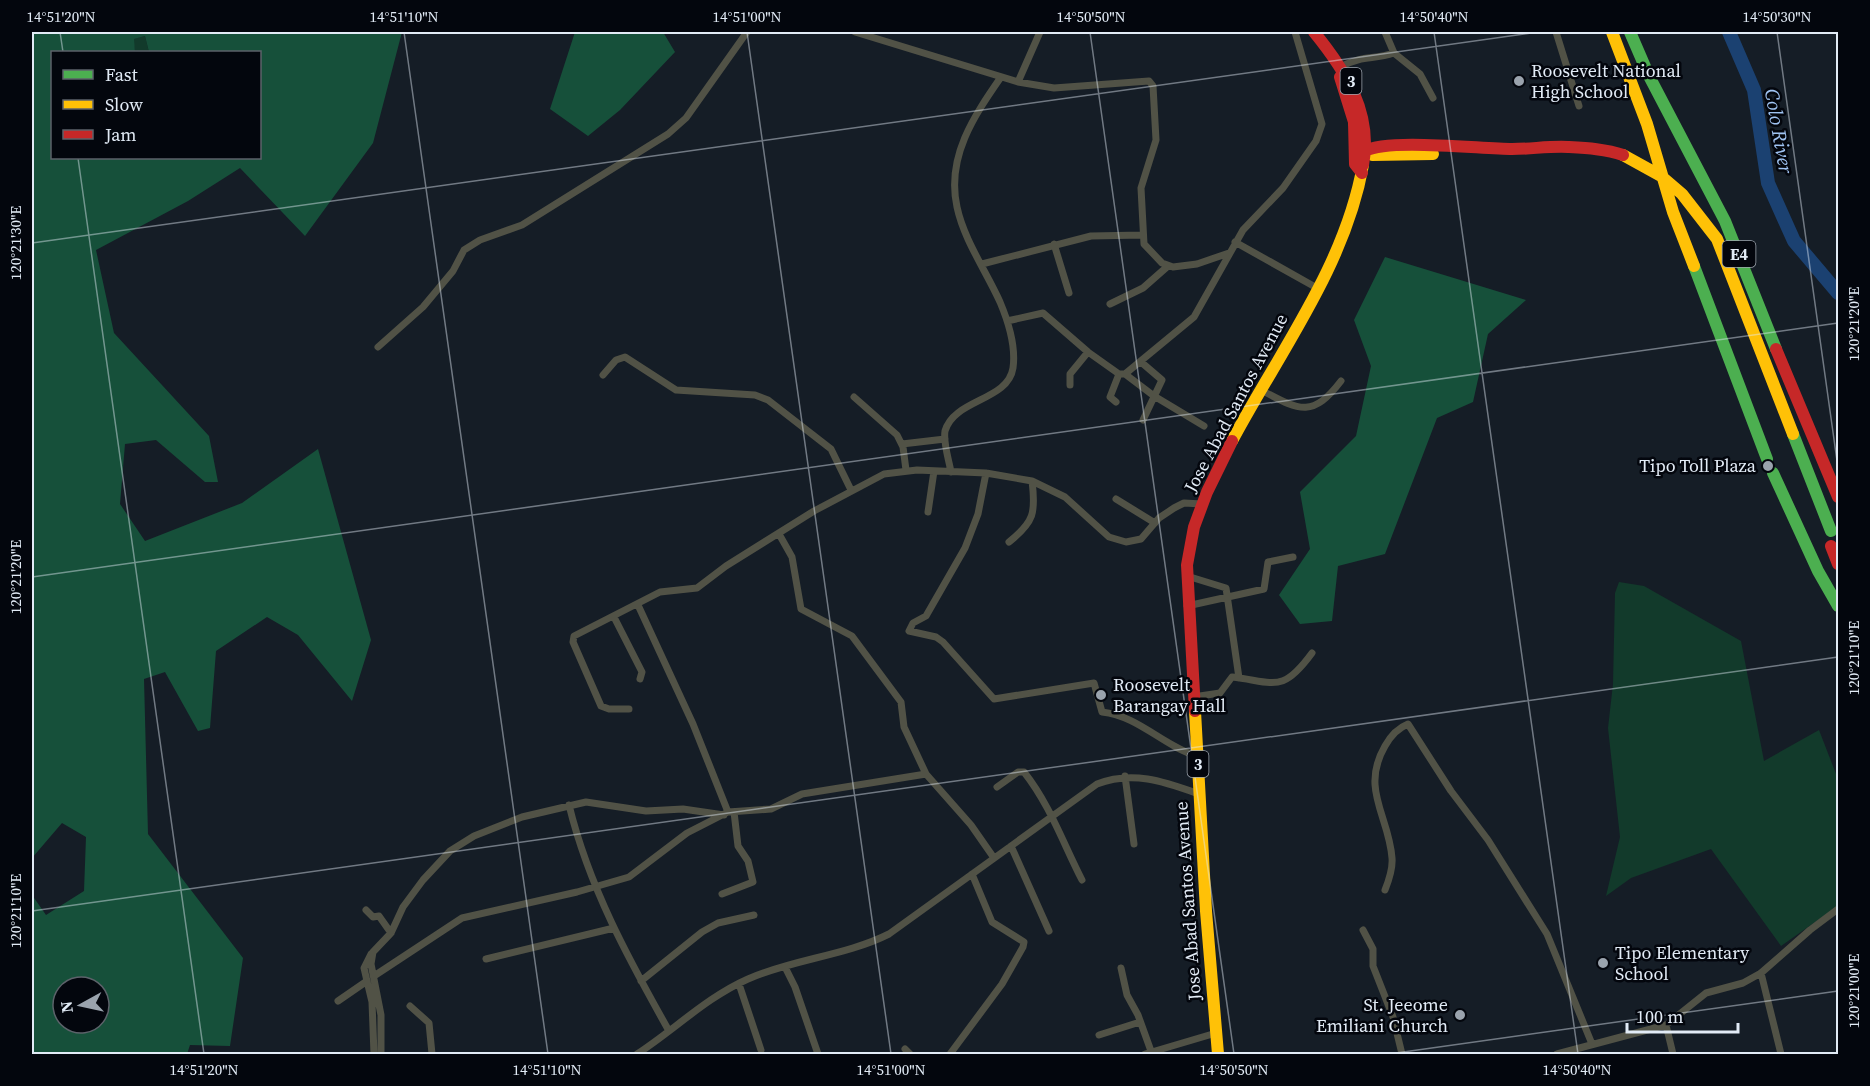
<svg xmlns="http://www.w3.org/2000/svg" width="1870" height="1086" viewBox="0 0 1870 1086" font-family="'Source Serif 4',serif">
<rect width="100%" height="100%" fill="#151d26"/>
<path fill="#123a2b" d="M 145,36 L 149,52 L 135,52 L 133,39 Z
M 1619,582 L 1644,586 L 1741,641 L 1764,761 L 1819,730 L 1838,779 L 1838,906 L 1781,946 L 1711,849 L 1631,878 L 1606,896 L 1620,837 L 1608,728 L 1613,684 L 1615,593 Z"/>
<path fill="#16503a" fill-rule="evenodd" d="M 32,32 L 402,32 L 373,143 L 305,236 L 240,168 L 188,201 L 96,250 L 114,333 L 209,436 L 218,482 L 205,482 L 156,440 L 125,444 L 120,504 L 145,541 L 242,503 L 318,449 L 371,640 L 352,701 L 298,635 L 267,617 L 216,651 L 210,728 L 198,731 L 165,672 L 144,679 L 148,834 L 243,958 L 230,1046 L 190,1045 L 187,1054 L 32,1054 L 32,895 L 46,915 L 84,891 L 86,837 L 62,823 L 32,858 ZM 145,36 L 149,52 L 260,52 L 260,158 L 52,158 L 52,52 L 135,52 L 134,39 ZM 63,987 L 99,987 L 99,1023 L 63,1023 Z
M 575,32 L 663,32 L 675,52 L 620,110 L 588,136 L 550,109 Z
M 1385,257 L 1526,300 L 1488,334 L 1473,402 L 1437,418 L 1385,554 L 1338,566 L 1332,621 L 1300,624 L 1279,595 L 1310,549 L 1300,492 L 1356,436 L 1371,366 L 1354,320 Z"/>
<g fill="none" stroke-linecap="round" stroke-linejoin="round">
<path stroke="#1b4171" stroke-width="14" d="M 1729,32 L 1754,90 L 1768,183 L 1794,241 L 1838,293"/>
<path stroke="#515246" stroke-width="7" d="M 855,32 L 1018,82 L 1054,88 L 1149,81 L 1153,86 L 1156,140 L 1141,188 L 1144,244 L 1162,263 L 1173,267 L 1197,264 L 1229,253
M 1385,32 L 1394,53 L 1420,74 L 1433,98
M 1556,32 L 1579,106
M 1342,66 C 1364,55 1373,60 1394,53
M 1018,82 L 1040,32
M 1235,242 L 1317,288
M 1054,244 L 1069,293
M 982,264 L 1091,236 L 1142,235
M 1110,304 L 1143,288 L 1168,266
M 1007,321 L 1043,313 L 1088,352 L 1119,374 L 1125,374 L 1194,317 L 1243,230 L 1283,188 L 1316,141 L 1322,124 L 1295,32
M 378,347 L 423,307 L 453,271 L 464,250 L 480,240 L 522,225 L 668,134 L 686,118 L 747,32
M 1141,362 L 1162,380 L 1143,420
M 1125,374 L 1154,396 L 1204,426
M 603,375 L 616,360 L 625,357 L 676,390 L 755,395 L 768,400 L 831,449 L 851,490
M 1070,385 L 1070,374 L 1088,352
M 1261,390 C 1299,410 1312,419 1341,381
M 854,397 L 897,435 L 903,447 L 906,470
M 1116,402 L 1110,397 L 1119,374
M 902,444 L 945,439
M 951,472 C 949,460 943,443 945,431 C 954,399 1008,401 1013,368 C 1016,347 1008,321 1000,302 C 986,271 964,240 957,207 C 946,157 974,116 1001,77
M 986,473 L 978,514 L 965,548 L 926,616 L 913,623 L 909,631 L 936,637 L 943,642 L 994,699 L 1094,683 L 1102,712 C 1139,716 1163,746 1197,756
M 1116,499 L 1155,523
M 928,512 L 934,471
M 779,534 L 792,557 L 801,609 L 852,636 L 901,702 L 904,727 L 926,774 L 971,825 L 994,858
M 1009,542 C 1034,522 1036,513 1032,481
M 1187,576 L 1226,588 L 1239,678
M 638,605 L 693,724 L 728,812
M 1187,606 L 1264,589 L 1268,562 L 1293,557
M 614,617 L 642,672 L 640,679
M 1193,697 L 1220,693 L 1232,677 C 1275,682 1282,694 1312,653
M 629,709 L 609,709 L 601,706 L 573,642 L 574,636 L 660,592 L 697,588 L 726,566 L 814,511 L 884,474 L 917,470 L 986,473 L 1032,481 L 1065,497 L 1109,537 L 1126,542 L 1141,539 L 1159,518 L 1174,508 L 1184,503 L 1202,504
M 1125,776 L 1134,844
M 997,787 L 1018,772 L 1024,772 C 1050,805 1063,843 1082,880
M 569,805 C 589,887 628,958 669,1031
M 1011,846 L 1049,931
M 1385,890 C 1389,880 1393,869 1392,858 C 1389,816 1360,789 1385,746 C 1390,737 1398,728 1408,724 L 1451,791 L 1488,840 L 1547,934 L 1592,1044
M 722,894 L 753,882 L 748,861 L 738,846 L 734,812
M 366,910 L 373,917 L 379,916 L 391,933
M 1363,930 L 1373,949 L 1373,966 L 1393,1017 L 1402,1054
M 486,959 L 614,928
M 785,967 L 795,987 L 818,1054
M 1121,968 L 1127,995 L 1138,1015 L 1151,1051
M 1761,973 L 1781,1054
M 374,976 L 462,918 L 577,892 L 629,877 L 687,833 L 728,812 L 771,809 L 802,794 L 926,774
M 367,981 L 372,1002 L 374,1054
M 641,981 L 702,932 L 718,923 L 754,915
M 739,984 L 761,1050
M 338,1001 L 367,981 L 364,968 L 371,954
M 410,1006 L 429,1023 L 432,1054
M 1666,1025 L 1673,1054
M 1099,1035 L 1140,1022
M 905,1049 L 910,1054
M 381,1054 L 381,1015 L 371,964 L 373,952 L 391,933 L 403,907 L 423,880 L 450,851 L 474,836 L 522,817 L 586,802 L 646,811 L 683,809 L 724,815
M 637,1054 C 674,1030 707,997 748,979 C 793,959 845,956 889,934 L 1097,784 C 1133,770 1165,782 1199,794
M 950,1054 L 1002,984 L 1023,947 L 1024,942 L 992,922 L 972,874
M 1145,1054 L 1216,1033
M 1557,1054 L 1666,1025 L 1706,993 L 1743,983 L 1761,973 L 1810,930 L 1838,909"/>
<path stroke="#4caf50" stroke-width="12" d="M 1630,32 L 1649,76 L 1725,221 L 1776,349
M 1694,266 L 1767,459
M 1793,434 L 1831,531
M 1773,473 L 1818,571 L 1838,606"/>
<path stroke="#ffc107" stroke-width="12" d="M 1612,32 L 1647,124 L 1673,212 L 1694,266
M 1354,122 L 1360,145 L 1372,155 L 1433,154
M 1623,155 L 1661,176 L 1682,194 L 1717,239 L 1793,434
M 1232,441 C 1280,351 1345,266 1363,165
M 1195,711 L 1206,911 L 1218,1054"/>
<path stroke="#c62828" stroke-width="12" d="M 1314,32 C 1345,70 1373,113 1363,165
M 1340,77 L 1354,122 L 1355,164 L 1362,173
M 1365,151 C 1388,138 1481,149 1512,149 C 1531,149 1550,146 1568,147 C 1586,148 1606,149 1623,155
M 1776,349 L 1838,497
M 1831,546 L 1838,564
M 1195,711 L 1187,565 L 1194,527 L 1207,492 L 1232,441"/>
</g>
<path fill="none" stroke="#e2ebf6" stroke-width="1.5" stroke-opacity="0.45" d="M 60,32 L 63,52M 404,32 L 548,1054M 747,32 L 891,1054M 1090,32 L 1234,1054M 1434,32 L 1578,1054M 1777,32 L 1838,468M 78,158 L 204,1054M 32,243 L 1539,32M 32,577 L 1838,323M 32,911 L 1838,657M 1389,1054 L 1838,991"/>
<g fill="#9aa3ad" stroke="#03060d" stroke-width="2">
<circle cx="1519" cy="81" r="6"/>
<circle cx="1768" cy="466" r="6"/>
<circle cx="1101" cy="695" r="6"/>
<circle cx="1603" cy="963" r="6"/>
<circle cx="1460" cy="1015" r="6"/>
</g>
<g text-anchor="middle" stroke-width="5" stroke-linejoin="round" paint-order="stroke">
<g fill="#03060d" stroke="#9fa6b0" stroke-width="1.5">
<rect x="1340.5" y="68" width="21" height="26" rx="4.5"/>
<rect x="1722.5" y="241" width="33" height="26" rx="4.5"/>
<rect x="1187.5" y="751" width="21" height="26" rx="4.5"/>
</g>
<g font-size="16" font-weight="bold" fill="#e2ebf6">
<text x="1351" y="87">3</text>
<text x="1739" y="260">E4</text>
<text x="1198" y="770">3</text>
</g>
<g font-size="18" fill="#e2ebf6" stroke="#03060d" text-anchor="start">
<text x="1531" y="77">Roosevelt National<tspan x="1531" dy="21">High School</tspan></text>
<text x="1756" y="472" text-anchor="end">Tipo Toll Plaza</text>
<text x="1113" y="691">Roosevelt<tspan x="1113" dy="21">Barangay Hall</tspan></text>
<text x="1615" y="959">Tipo Elementary<tspan x="1615" dy="21">School</tspan></text>
<text x="1448" y="1011" text-anchor="end">St. Jeeome<tspan x="1448" dy="21">Emiliani Church</tspan></text>
</g>
<g font-size="18" fill="#e2ebf6" stroke="#03060d">
<text transform="translate(1236 403) rotate(-62)" y="6">Jose Abad Santos Avenue</text>
<text transform="translate(1188 901) rotate(-94)" y="6">Jose Abad Santos Avenue</text>
</g>
<g font-size="20" font-style="italic" fill="#9fc3f2" stroke="#03060d">
<text transform="translate(1779 131) rotate(80)" y="7">Colo River</text>
</g>
</g>
<rect width="1870" height="1086" fill="none" stroke="#03060d" stroke-width="66"/>
<rect x="51" y="51" width="210" height="108" fill="#03060d" stroke="#5c626a" stroke-width="1.5"/>
<rect x="63" y="70" width="30" height="9" fill="#4caf50" stroke="#5c626a" stroke-width="1.5"/>
<text x="105" y="81" font-size="18" fill="#e2ebf6">Fast</text>
<rect x="63" y="100" width="30" height="9" fill="#ffc107" stroke="#5c626a" stroke-width="1.5"/>
<text x="105" y="111" font-size="18" fill="#e2ebf6">Slow</text>
<rect x="63" y="130" width="30" height="9" fill="#c62828" stroke="#5c626a" stroke-width="1.5"/>
<text x="105" y="141" font-size="18" fill="#e2ebf6">Jam</text>
<g transform="translate(81 1005) rotate(262)"><circle r="28" fill="#03060d" stroke="#5c626a" stroke-width="1.5"/>
<path d="M0-4.5L10 22L0 15L-10 22Z" fill="#9aa3ad"/>
<text y="-9" font-size="16" font-weight="bold" text-anchor="middle" fill="#e2ebf6">N</text>
</g>
<path d="M1627 1023v9h111v-9" fill="none" stroke="#e2ebf6" stroke-width="3"/>
<text x="1636" y="1023" font-size="18" fill="#e2ebf6" stroke="#03060d" stroke-width="4.5" paint-order="stroke">100 m</text>
<rect x="33" y="33" width="1804" height="1020" fill="none" stroke="#e2ebf6" stroke-width="2"/>
<g font-size="15" text-anchor="middle" fill="#e2ebf6">
<text x="61" y="22">14°51'20"N</text>
<text x="404" y="22">14°51'10"N</text>
<text x="747" y="22">14°51'00"N</text>
<text x="1091" y="22">14°50'50"N</text>
<text x="1434" y="22">14°50'40"N</text>
<text x="1777" y="22">14°50'30"N</text>
<text transform="translate(16 243) rotate(-90)" y="5">120°21'30"E</text>
<text transform="translate(1854 324) rotate(-90)" y="5">120°21'20"E</text>
<text transform="translate(16 577) rotate(-90)" y="5">120°21'20"E</text>
<text transform="translate(1854 658) rotate(-90)" y="5">120°21'10"E</text>
<text transform="translate(16 911) rotate(-90)" y="5">120°21'10"E</text>
<text transform="translate(1854 991) rotate(-90)" y="5">120°21'00"E</text>
<text x="204" y="1075">14°51'20"N</text>
<text x="547" y="1075">14°51'10"N</text>
<text x="891" y="1075">14°51'00"N</text>
<text x="1234" y="1075">14°50'50"N</text>
<text x="1577" y="1075">14°50'40"N</text>
</g>
</svg>
